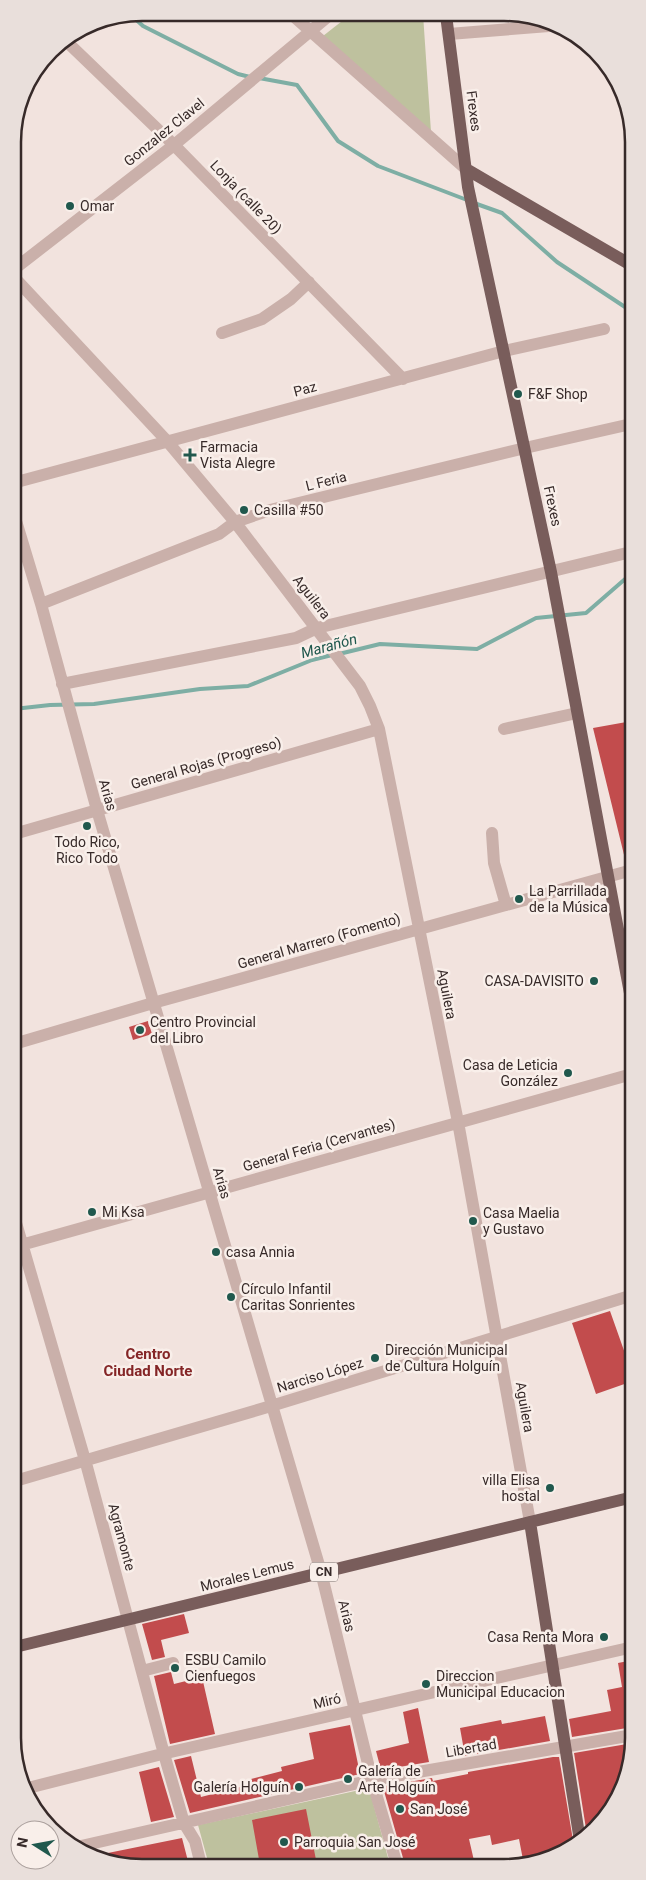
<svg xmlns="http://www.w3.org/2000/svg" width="646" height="1880" viewBox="0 0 646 1880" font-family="Roboto,sans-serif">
<rect width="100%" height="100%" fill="#f2e3de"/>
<path fill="#bec19e" d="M 351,14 L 423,14 L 431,132 L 323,36 Z
M 467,15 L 530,15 L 536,20 L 469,22 L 463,18 Z
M 369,1788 L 390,1865 L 209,1865 L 198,1825 Z"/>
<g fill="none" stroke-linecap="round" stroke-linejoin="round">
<path stroke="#7eaea4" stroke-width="4" d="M 131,15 L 143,26 L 238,74 L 250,77
M 259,78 L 297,85 L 338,141 L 378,166 L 467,200
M 474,203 L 502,213 L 557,262 L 631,311
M 339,654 L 380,644 L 477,649 L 536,618 L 586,613 L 632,573
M 14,709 L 50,705 L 94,704 L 200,689 L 248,686 L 312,660 L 332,655"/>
</g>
<path fill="#c24c4d" d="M 632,721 L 632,862 L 626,863 L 593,728 Z
M 148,1021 L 152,1034 L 133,1040 L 129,1027 Z
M 610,1311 L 633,1376 L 633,1381 L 596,1394 L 572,1323 Z
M 184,1614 L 189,1633 L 161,1640 L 165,1657 L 152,1660 L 142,1624 Z
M 633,1660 L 633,1727 L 572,1737 L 569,1719 L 611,1711 L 607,1690 L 622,1687 L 618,1663 Z
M 171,1672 L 174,1684 L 202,1677 L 215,1734 L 170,1744 L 154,1676 Z
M 418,1708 L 429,1762 L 381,1770 L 376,1751 L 409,1743 L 403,1712 Z
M 545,1716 L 550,1741 L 465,1756 L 460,1728 L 501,1720 L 502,1724 Z
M 350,1725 L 360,1774 L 190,1813 L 174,1760 L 191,1756 L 201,1797 L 248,1785 L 247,1780 L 282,1771 L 281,1767 L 314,1759 L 309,1733 Z
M 633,1743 L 624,1787 L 602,1823 L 587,1835 L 574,1753 Z
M 553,1757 L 559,1757 L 574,1846 L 569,1850 L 534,1863 L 524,1865 L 519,1839 L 492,1845 L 490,1835 L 469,1839 L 475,1865 L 405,1865 L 384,1791 L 386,1790 L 385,1786 L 432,1778 L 433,1781 L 468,1774 L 468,1772 Z
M 159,1767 L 174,1817 L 151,1822 L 139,1772 Z
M 306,1809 L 317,1865 L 260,1865 L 252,1820 Z
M 182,1838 L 189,1865 L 117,1865 L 98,1855 Z"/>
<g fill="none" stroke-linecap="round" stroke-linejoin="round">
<path stroke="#cab0aa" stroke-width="12" d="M 290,13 L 466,169
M 449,34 L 549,26
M 65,40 L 174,145 L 403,379
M 13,270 L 174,145 L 331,14
M 13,276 L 167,441 L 235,522 L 360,686 L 370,706 L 379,729 L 458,1122 L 530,1522
M 222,333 L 262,319 L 291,299 L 309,282
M 13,483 L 504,351 L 604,329
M 13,511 L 41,604 L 97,810 L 321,1572 L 372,1780 L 397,1865
M 41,604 L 219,534 L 235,522 L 270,510 L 525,448 L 631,424
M 62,684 L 296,638 L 317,628 L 631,552
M 504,729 L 577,713
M 492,833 L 494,863 L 506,905
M 14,834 L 379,729
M 14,1044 L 153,1003 L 632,870
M 14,1216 L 87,1467 L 164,1754 L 184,1823 L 195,1841 L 201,1865
M 14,1247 L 632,1074
M 15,1481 L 271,1406 L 633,1295
M 142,1671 L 173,1663
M 28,1788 L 162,1754 L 633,1647
M 81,1846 L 372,1780 L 633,1735"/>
<path stroke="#795d5b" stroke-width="12" d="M 446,15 L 468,187 L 551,572 L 632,1004
M 466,169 L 631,265
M 530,1522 L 580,1841
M 15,1647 L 633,1497"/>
</g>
<g fill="#20584d" stroke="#f9efea" stroke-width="2">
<circle cx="70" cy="206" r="5"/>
<circle cx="518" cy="394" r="5"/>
<path d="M187.5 447.5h5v5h5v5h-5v5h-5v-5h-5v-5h5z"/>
<circle cx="244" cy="510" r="5"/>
<circle cx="87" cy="826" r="5"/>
<circle cx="519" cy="899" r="5"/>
<circle cx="594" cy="981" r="5"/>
<circle cx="140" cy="1030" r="5"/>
<circle cx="568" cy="1073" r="5"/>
<circle cx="92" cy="1212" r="5"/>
<circle cx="473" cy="1221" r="5"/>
<circle cx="216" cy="1252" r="5"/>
<circle cx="231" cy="1297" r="5"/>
<circle cx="375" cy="1358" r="5"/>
<circle cx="550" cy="1488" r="5"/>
<circle cx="604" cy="1637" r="5"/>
<circle cx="175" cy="1668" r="5"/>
<circle cx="426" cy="1684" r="5"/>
<circle cx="348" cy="1779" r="5"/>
<circle cx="299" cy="1787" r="5"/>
<circle cx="400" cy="1809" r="5"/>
<circle cx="284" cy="1842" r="5"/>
</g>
<g text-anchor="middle" stroke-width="5" stroke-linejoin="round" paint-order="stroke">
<rect fill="#f9efea" stroke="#716563" stroke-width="1" x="310" y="1562.5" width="28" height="19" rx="4"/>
<g font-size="12" font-weight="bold" fill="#372a29">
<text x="324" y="1576">CN</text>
</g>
<g font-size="14" fill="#372a29" stroke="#f9efea">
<text transform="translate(474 111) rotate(83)" y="5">Frexes</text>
<text transform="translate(164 132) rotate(-39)" y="5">Gonzalez Clavel</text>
<text transform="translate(246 197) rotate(46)" y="5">Lonja (calle 20)</text>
<text transform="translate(305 389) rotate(-15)" y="5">Paz</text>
<text transform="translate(326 481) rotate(-14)" y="5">L Feria</text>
<text transform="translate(553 506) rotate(78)" y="5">Frexes</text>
<text transform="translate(312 597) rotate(52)" y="5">Aguilera</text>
<text transform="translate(206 763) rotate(-16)" y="5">General Rojas (Progreso)</text>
<text transform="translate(108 795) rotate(74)" y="5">Arias</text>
<text transform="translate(319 941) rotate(-16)" y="5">General Marrero (Fomento)</text>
<text transform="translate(447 994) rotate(79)" y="5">Aguilera</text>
<text transform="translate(319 1145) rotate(-16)" y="5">General Feria (Cervantes)</text>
<text transform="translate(222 1183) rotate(74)" y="5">Arias</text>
<text transform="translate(320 1375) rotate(-17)" y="5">Narciso López</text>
<text transform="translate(525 1407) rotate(80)" y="5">Aguilera</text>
<text transform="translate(122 1537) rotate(75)" y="5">Agramonte</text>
<text transform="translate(247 1575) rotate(-14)" y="5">Morales Lemus</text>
<text transform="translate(347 1616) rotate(76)" y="5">Arias</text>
<text transform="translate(327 1701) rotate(-13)" y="5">Miró</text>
<text transform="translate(471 1748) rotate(-10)" y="5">Libertad</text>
</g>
<g font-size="14" fill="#372a29" stroke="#f9efea" text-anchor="start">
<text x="80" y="211">Omar</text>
<text x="528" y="399">F&amp;F Shop</text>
<text x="200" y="452">Farmacia<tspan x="200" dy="16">Vista Alegre</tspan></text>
<text x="254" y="515">Casilla #50</text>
<text x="87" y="847" text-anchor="middle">Todo Rico,<tspan x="87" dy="16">Rico Todo</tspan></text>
<text x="529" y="896">La Parrillada<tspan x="529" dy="16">de la Música</tspan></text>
<text x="584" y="986" text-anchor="end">CASA-DAVISITO</text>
<text x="150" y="1027">Centro Provincial<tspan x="150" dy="16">del Libro</tspan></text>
<text x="558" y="1070" text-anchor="end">Casa de Leticia<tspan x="558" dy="16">González</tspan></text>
<text x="102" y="1217">Mi Ksa</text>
<text x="483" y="1218">Casa Maelia<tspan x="483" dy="16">y Gustavo</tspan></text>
<text x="226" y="1257">casa Annia</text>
<text x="241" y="1294">Círculo Infantil<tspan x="241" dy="16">Caritas Sonrientes</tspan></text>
<text x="385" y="1355">Dirección Municipal<tspan x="385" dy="16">de Cultura Holguín</tspan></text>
<text x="540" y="1485" text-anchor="end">villa Elisa<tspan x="540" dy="16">hostal</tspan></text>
<text x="594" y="1642" text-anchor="end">Casa Renta Mora</text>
<text x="185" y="1665">ESBU Camilo<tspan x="185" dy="16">Cienfuegos</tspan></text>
<text x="436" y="1681">Direccion<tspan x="436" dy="16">Municipal Educacion</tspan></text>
<text x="358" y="1776">Galería de<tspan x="358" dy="16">Arte Holguín</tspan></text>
<text x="289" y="1792" text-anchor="end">Galería Holguín</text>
<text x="410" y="1814">San José</text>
<text x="294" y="1847">Parroquia San José</text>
</g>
<g font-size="15" font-style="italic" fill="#20584d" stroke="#f9efea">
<text transform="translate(329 646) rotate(-15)" y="5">Marañón</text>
</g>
<g font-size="15" font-weight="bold" fill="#842526" stroke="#f9efea">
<text x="148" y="1359">Centro<tspan x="148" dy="17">Ciudad Norte</tspan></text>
</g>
</g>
<path d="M0 0H646V1880H0ZM142 21H504A121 121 0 0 1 625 142V1738A121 121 0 0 1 504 1859H142A121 121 0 0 1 21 1738V142A121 121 0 0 1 142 21Z" fill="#e9dfdb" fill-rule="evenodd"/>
<path fill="none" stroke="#372a29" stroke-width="2.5" d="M142 21H504A121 121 0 0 1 625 142V1738A121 121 0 0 1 504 1859H142A121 121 0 0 1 21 1738V142A121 121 0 0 1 142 21Z"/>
<g transform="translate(35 1845) rotate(281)"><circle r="24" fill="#f9efea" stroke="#aba09d"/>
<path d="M0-4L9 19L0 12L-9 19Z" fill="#20584d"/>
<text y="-8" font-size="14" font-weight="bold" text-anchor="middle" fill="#372a29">N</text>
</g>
</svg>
